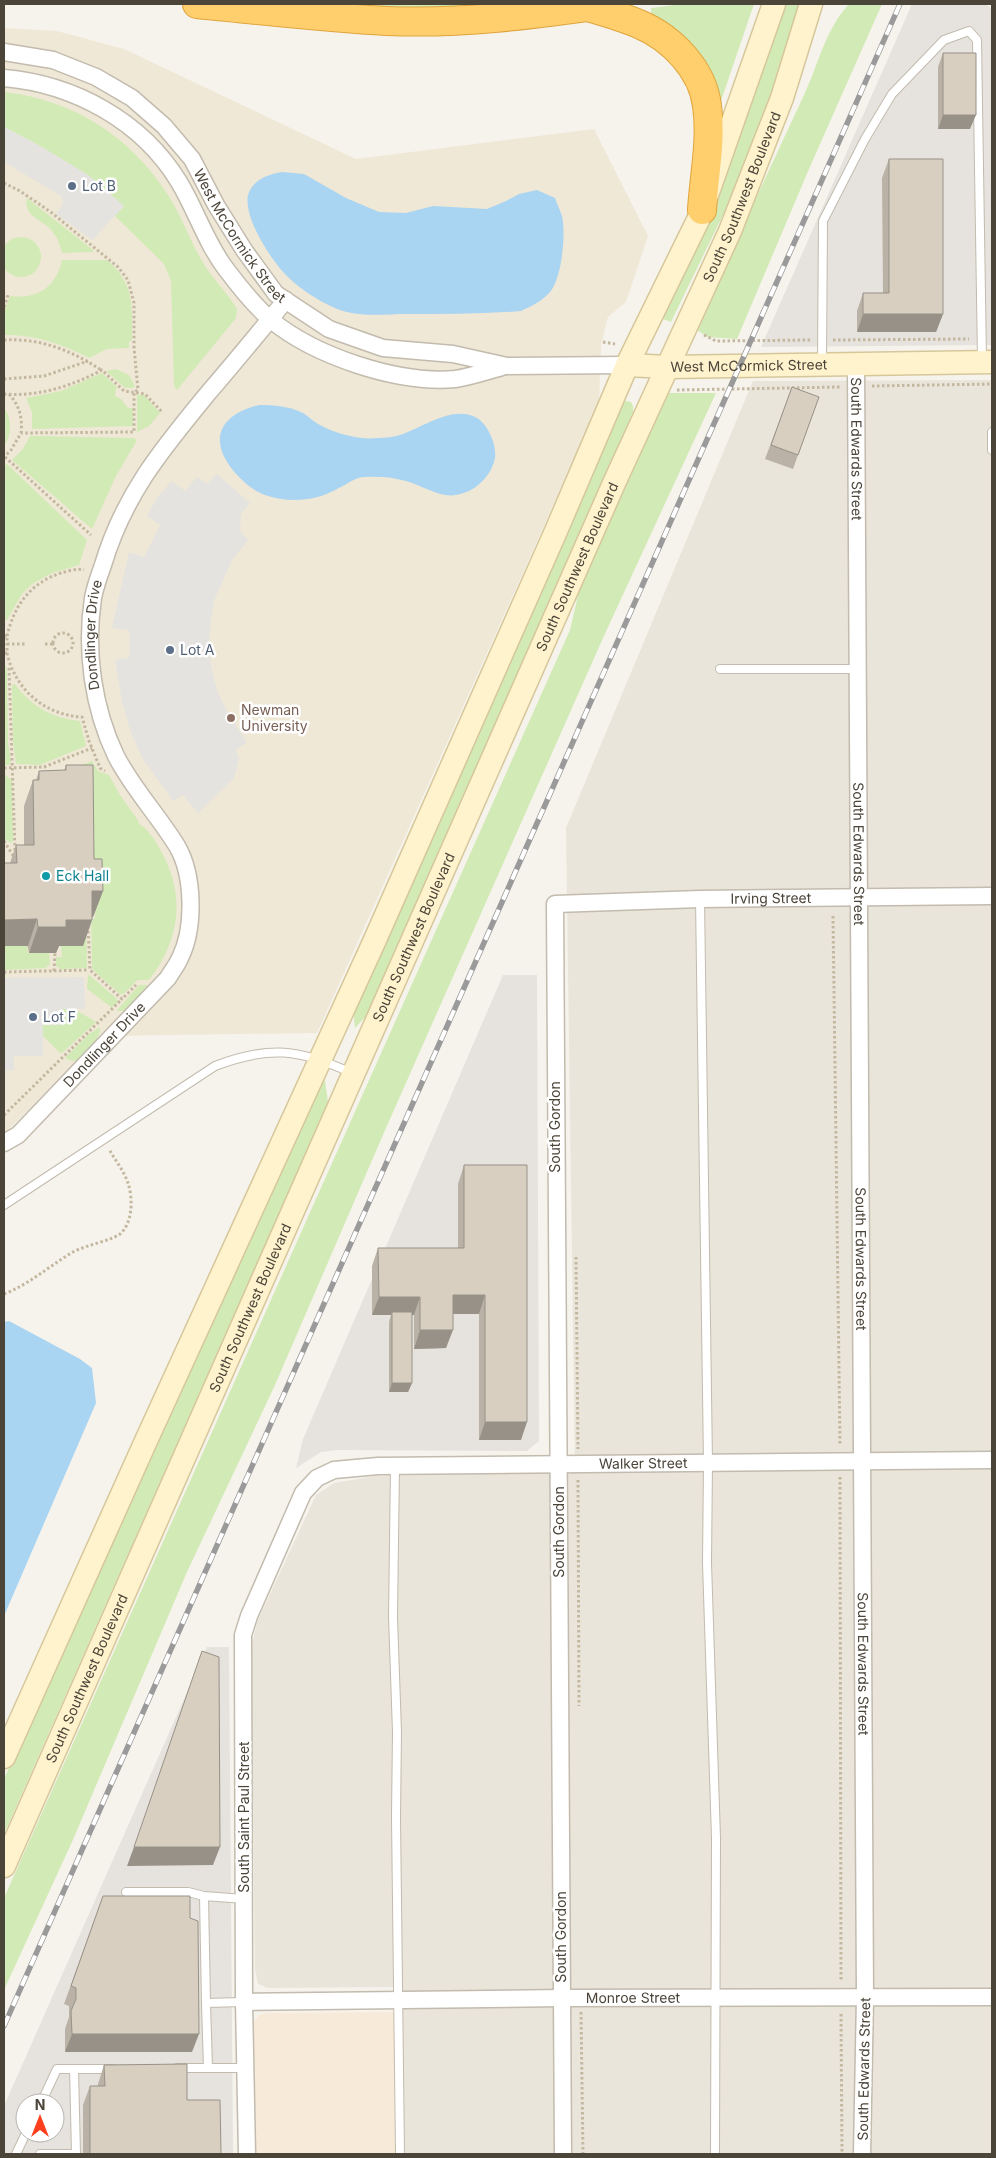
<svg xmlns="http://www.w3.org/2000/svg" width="996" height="2158" viewBox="0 0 996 2158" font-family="Inter,sans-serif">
<rect width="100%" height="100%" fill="#f6f3ec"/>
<path fill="#eae5da" d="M 992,380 L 992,2154 L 403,2154 L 400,1987 L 268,1988 L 258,1984 L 255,1969 L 251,1647 L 258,1620 L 316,1495 L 334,1483 L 375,1476 L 575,1472 L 566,828 L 753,381 Z"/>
<path fill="#f7ead8" d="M 401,2012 L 403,2154 L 256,2154 L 254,2022 L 259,2015 L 267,2013 Z"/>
<path fill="#e6e2dd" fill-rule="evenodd" d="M 912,4 L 986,4 L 992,9 L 992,345 L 761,347 Z
M 503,975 L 537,975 L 539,1441 L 527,1451 L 338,1450 L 321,1452 L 296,1468 L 303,1439 Z
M 207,1647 L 229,1647 L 233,2154 L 4,2154 L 4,2106 ZM 25,2103 L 55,2103 L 55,2133 L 25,2133 Z"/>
<path fill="#efe8d6" d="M 4,28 L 57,31 L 124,49 L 356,159 L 594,129 L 648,236 L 626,302 L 608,317 L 601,346 L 599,403 L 317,1033 L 103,1036 L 4,1134 Z"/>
<path fill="#d2eab5" d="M 312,4 L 536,4 L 460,11 Z
M 683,4 L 754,4 L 721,101 L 716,90 L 677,32 L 651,15 L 651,8 Z
M 783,4 L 802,4 L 754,151 L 671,322 L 663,319 L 714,190 Z
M 849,4 L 882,4 L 809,169 L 737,339 L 707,337 L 696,329 C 731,250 768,173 804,95 C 819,63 825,30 849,4 Z
M 4,92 C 74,100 130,136 168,195 C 183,218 191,244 205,266 C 215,281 228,294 237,309 L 236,318 L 177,390 L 174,386 L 171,281 L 164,264 L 115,216 L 124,206 L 88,175 L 40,146 L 4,127 Z
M 27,198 L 93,250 L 93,252 L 62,253 C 60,245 58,238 52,231 C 41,218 23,217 27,198 Z
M1 257a20 20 0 1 1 40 0a20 20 0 1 1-40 0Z
M 62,260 L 107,260 C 135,284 132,305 132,340 L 129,342 L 129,348 L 107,349 L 89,358 C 63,344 33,334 4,335 L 4,311 L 10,296 C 37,300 56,287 62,260 Z
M 116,369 L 129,375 L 135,386 L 133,388 L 125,388 L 106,371 Z
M 102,373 L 118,388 L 116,388 L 115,396 L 121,399 L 128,408 L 133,408 L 133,426 L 32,429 L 32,412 L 26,398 L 61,391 Z
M 663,393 L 716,393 L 603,638 L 386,1128 L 275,1385 L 187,1572 L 72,1842 L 4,1990 L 4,1898 L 570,630 L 580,587 L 645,444 Z
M 137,395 L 144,395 L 160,413 L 149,426 L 137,432 Z
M 626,401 L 631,402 L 633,406 L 633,412 L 367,1015 L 355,1028 L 353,1009 L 622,404 Z
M 4,407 C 12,419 12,435 4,446 Z
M 30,436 L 135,438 L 136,442 L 116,476 L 92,529 L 12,460 L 23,449 Z
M 7,464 L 87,540 L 79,565 L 52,573 L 32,584 L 22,594 L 7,620 L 4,619 L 4,466 Z
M 4,662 L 7,671 L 8,743 L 11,761 L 9,765 L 4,765 Z
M 13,684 L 15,684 C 32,707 52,718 80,721 L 86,746 L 40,765 L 16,764 L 13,741 L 12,686 Z
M 92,761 L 98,771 L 109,775 L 120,795 L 138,820 L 139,824 C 148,828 156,842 161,851 C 186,896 180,940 149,980 L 138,980 L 123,994 L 120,994 L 93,970 L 92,966 L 91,919 L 95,918 L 95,884 L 68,770 Z
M 4,772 L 6,776 L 12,780 L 13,841 L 11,843 L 4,839 Z
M 86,922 L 87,968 L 60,969 L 56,966 L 56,957 L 62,957 L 61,946 Z
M 4,946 L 27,946 L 28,953 L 49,953 L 50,964 L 46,968 L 4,970 Z
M 88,974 L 116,998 L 118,1003 L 111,1007 L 87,989 Z
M 139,985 L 148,985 L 126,1011 L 116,1011 Z
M 63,1009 L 74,1009 L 96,1022 L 63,1052 L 60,1053 L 43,1036 L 43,1025 L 63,1024 Z
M 100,1027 C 102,1037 86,1055 77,1060 C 73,1062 69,1060 65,1058 L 89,1034 Z
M 325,1080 L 328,1103 L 4,1834 L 4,1779 L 107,1546 L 321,1082 Z"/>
<path fill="#e5e3e0" d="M 4,127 L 40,146 L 88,175 L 124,206 L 92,240 L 56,214 L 63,204 L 61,196 L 4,162 Z
M 217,474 L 250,503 L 241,514 L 240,531 L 248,540 L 232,560 L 215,598 L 211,619 L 209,643 L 211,666 L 217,690 L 228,714 L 247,742 L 236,750 L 239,759 L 234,778 L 198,813 L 183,795 L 173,801 L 143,759 L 131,733 L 122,702 L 115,660 L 130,657 L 129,630 L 112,628 L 129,552 L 144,557 L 160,525 L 147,516 L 157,498 L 172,481 L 185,491 L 197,477 L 207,484 Z
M 84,977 L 85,1009 L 63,1009 L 63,1025 L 43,1025 L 43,1056 L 14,1056 L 14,1070 L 4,1071 L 4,978 Z"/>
<path fill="#a9d4f2" d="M 282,172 L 304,174 L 346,198 L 379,212 L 406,213 L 433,206 L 487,209 L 506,201 L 519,194 L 537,190 L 555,198 C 557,204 560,210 562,216 C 566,234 562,278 550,292 C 542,301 532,306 521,311 C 483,314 445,314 407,314 C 382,314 358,318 335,308 C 319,301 300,289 288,277 C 272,262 238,211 250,190 C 257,178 270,174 282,172 Z
M 259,405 C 274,405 289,406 303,413 C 309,417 315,423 322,426 C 336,434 361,440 377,438 C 385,438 395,437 403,434 C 425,426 454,405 477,418 C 488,425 497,445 495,458 C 491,477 475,492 456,495 C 440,498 421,485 406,481 C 392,477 379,476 365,477 C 355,477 346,485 337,489 C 316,501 291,503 268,496 C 257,493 248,486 240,478 C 208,446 214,416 259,405 Z
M 9,1321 L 80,1359 L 92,1368 L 96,1403 L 4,1616 L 4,1322 Z"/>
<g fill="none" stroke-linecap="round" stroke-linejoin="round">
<g stroke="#c2bbae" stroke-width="10">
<path id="lane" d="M 822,361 L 823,221 L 865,139 L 892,94 L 944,40 L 969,31 L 977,40 L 982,360
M 992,432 L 992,450
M 720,669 L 858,669
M 700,899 L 708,1463 L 707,1563 L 716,1838 L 715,2154
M 4,1205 L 215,1066 C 270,1045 299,1049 352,1073
M 395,1466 L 393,1617 L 397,1732 L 396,1817 L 400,2154
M 126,1892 L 188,1892 L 204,1896 L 206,2003
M 204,1896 L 244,1899
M 177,2068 L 245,2068
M 208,2068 L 206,2003 L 244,2002
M 74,2069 L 76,2154
M 41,2103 L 57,2069 L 113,2069
M 16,2154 L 26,2133
M 40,2154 L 76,2154"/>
</g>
<g stroke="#c2bbae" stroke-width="19">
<g id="street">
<path id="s1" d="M 4,52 L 53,60 L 96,77 L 132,98 L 164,126 L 192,159 L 216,205 L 244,250 L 276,294 L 329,329 L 383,348 L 453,354 L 507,366 L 627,365"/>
<path d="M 4,78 C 74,84 142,121 179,182 C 196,210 206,243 226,269 C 238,285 256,307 271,320 C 315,356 397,384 455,379 C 470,377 487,371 502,367"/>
<path id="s2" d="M 856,364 L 865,1997 L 862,2154"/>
<path id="s3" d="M 4,1143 L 18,1135 L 168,978 C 172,971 177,965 180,958 C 195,928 194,875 177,846 C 158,815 133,789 116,756 C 93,708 85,651 93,598 C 95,587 99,576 103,565 C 124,494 163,448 209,392 C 235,362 260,331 286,300"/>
<path id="s4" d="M 244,2002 L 562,1998 L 992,1997"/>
<path id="s5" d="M 247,2154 L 244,2002 L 243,1635 L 249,1616 L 303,1493 L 317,1478 L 334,1470 L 378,1466 L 992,1460"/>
<path id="s6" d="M 563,2154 L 555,904 L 700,899 L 992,896"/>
</g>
</g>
<g stroke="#d6c79b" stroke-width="25">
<g id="secondary">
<path id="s7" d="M 627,365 L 668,367 L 992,362"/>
<path d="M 4,1757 L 145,1443 L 374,942 L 556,531 L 627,365 L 699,218 L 774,4"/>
<path id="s8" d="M 4,1866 L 615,481 L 730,231 L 782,98 L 811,4"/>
</g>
</g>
<g stroke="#e0a43c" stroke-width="30">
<path id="highway" d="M 197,4 C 260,10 324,18 387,21 C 461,24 534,15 607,4
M 588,7 C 605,12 623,17 639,24 C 672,38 703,70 707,106 C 712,140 704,176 702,210"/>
</g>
<path stroke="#c4b79f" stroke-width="3" stroke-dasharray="2.5 2.5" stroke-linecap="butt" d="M 4,183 L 20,191 L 52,213 L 118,267 L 128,280 L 134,303 L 134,347 L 138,390 L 134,392 L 134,432 L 21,433 L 11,450 L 4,457
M 4,307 L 8,295
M 704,335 L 716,341 L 812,340
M 4,340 C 40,338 71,350 101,370
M 833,340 L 969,339
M 603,342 L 615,344
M 4,379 L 44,376 L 88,361
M 872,386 L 992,384
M 677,390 L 841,387
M 4,394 C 38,397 72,386 102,370 L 124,391 L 145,394 L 163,413
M 9,394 C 19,405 23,418 21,433
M 5,457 L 91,535
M53 643a10 10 0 1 1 20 0a10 10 0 1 1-20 0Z
M 4,636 L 7,636 L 7,653 L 4,653
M 7,636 C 14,606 30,583 61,573 C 68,571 77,568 84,570
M 7,644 L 27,644
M 45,644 L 54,644
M 7,653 C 15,689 44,715 82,717 L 89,741 L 100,768 L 105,771
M 9,668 L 15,851
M 4,768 L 44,767 L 92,748
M 4,841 L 14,857
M 833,916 L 840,1445
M 88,926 L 90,970 L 122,999 L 136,985
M 54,971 L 55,953
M 4,972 L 89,970
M 4,1115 L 122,999
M 576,1257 L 578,1449
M 4,1294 C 30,1284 49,1266 73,1252 C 86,1245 110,1241 120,1234 C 133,1223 133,1198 128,1183 C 124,1171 115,1160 109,1149
M 840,1477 L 841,1980
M 578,1480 L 579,1706
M 581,2012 L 583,2154
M 841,2014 L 842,2154"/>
<use href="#lane" stroke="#fff" stroke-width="8"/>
<use href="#street" stroke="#fff" stroke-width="16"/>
<use href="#secondary" stroke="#fff3cd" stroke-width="22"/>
<use href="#highway" stroke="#ffcf6e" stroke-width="28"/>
<g stroke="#9a9a9a" stroke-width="5.5">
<path id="rail" d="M 4,2026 L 900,4"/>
</g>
<use href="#rail" stroke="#fff" stroke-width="4" stroke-dasharray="11" stroke-linecap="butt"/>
</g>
<path fill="#bab2a6" d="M 943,53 L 970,129 L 938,129 L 938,67 Z
M 889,159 L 943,314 L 936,332 L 857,332 L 857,311 L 863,293 L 883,293 L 882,178 Z
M 792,387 L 819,397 L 793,469 L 765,459 Z
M 66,765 L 94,859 L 103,891 L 93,917 L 92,917 L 92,920 L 83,946 L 59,946 L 56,953 L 29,953 L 10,863 L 16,845 L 24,845 L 24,806 L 33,780 L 36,780 L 39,771 L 64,771 Z
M 464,1165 L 521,1440 L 479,1440 L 479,1314 L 453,1314 L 446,1348 L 414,1349 L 414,1315 L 412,1315 L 412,1383 L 408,1392 L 389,1392 L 389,1322 L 391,1315 L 372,1315 L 372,1266 L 378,1248 L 458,1248 L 458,1184 Z
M 103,1896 L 192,2052 L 65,2052 L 65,2029 L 69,2017 L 69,2006 L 64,2004 Z
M 104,2065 L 187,2100 L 221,2154 L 83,2154 L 83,2105 L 90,2086 L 98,2086 L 98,2084 Z"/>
<path fill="#979187" d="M 943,115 L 976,115 L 970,129 L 938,129 Z
M 863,314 L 943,314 L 936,332 L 857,332 Z
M 92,891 L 103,891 L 93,917 L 82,917 Z
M 37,919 L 28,946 L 4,946 L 4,920 Z
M 66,920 L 92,920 L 83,946 L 59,946 L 56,953 L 29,953 L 38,927 Z
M 453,1295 L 485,1295 L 479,1314 L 446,1314 Z
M 379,1297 L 420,1297 L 414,1315 L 392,1315 L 392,1312 L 391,1315 L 372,1315 Z
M 420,1330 L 453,1330 L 446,1348 L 414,1349 Z
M 392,1383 L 412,1383 L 408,1392 L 389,1392 Z
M 485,1422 L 527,1422 L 521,1440 L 479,1440 Z
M 134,1847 L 220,1847 L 213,1865 L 127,1866 Z
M 72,2034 L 199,2034 L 192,2052 L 65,2052 Z"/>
<path fill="#d8cfc1" stroke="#979187" d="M 943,53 L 976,53 L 976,115 L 943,115 Z
M 889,159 L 943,159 L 943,314 L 863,314 L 863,293 L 889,293 Z
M 792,387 L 819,397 L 798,455 L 771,445 Z
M 66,765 L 93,765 L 94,859 L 102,859 L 103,891 L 92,891 L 92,920 L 66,920 L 66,927 L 38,927 L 37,919 L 4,920 L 4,863 L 17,863 L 16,845 L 34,845 L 33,780 L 39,780 L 39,771 L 66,770 Z
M 464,1165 L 527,1165 L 527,1422 L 485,1422 L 485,1295 L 453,1295 L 453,1330 L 420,1330 L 420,1297 L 379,1297 L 378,1248 L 464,1248 Z
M 392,1312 L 412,1312 L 412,1383 L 392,1383 Z
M 202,1651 L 219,1657 L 220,1847 L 134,1847 Z
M 103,1896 L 190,1896 L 190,1918 L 198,1921 L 199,2034 L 72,2034 L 71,2011 L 76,1999 L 76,1988 L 71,1986 Z
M 187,2064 L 187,2100 L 220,2100 L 221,2154 L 90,2154 L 90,2086 L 105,2086 L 104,2065 Z"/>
<g fill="#5c6f8a" stroke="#fff" stroke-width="2">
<circle cx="72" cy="186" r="5"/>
<circle cx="170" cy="650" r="5"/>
<circle cx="33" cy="1017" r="5"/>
</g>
<circle fill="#8d6e63" stroke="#fff" stroke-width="2" cx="231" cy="718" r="5"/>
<circle fill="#0f9aa8" stroke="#fff" stroke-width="2" cx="46" cy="876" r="5"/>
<g text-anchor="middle" stroke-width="5" stroke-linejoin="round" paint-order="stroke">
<g font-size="14" fill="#4e5e75" stroke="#fff" text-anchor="start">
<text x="82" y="191">Lot B</text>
<text x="180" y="655">Lot A</text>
<text x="43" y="1022">Lot F</text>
</g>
<g font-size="14" fill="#4b4439" stroke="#fff">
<text dy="5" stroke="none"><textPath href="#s8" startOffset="1825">South Southwest Boulevard</textPath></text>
<text dy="5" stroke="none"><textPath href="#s1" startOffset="314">West McCormick Street</textPath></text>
<text dy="5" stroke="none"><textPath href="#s7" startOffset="122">West McCormick Street</textPath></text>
<text dy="5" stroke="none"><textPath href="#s2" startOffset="85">South Edwards Street</textPath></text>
<text dy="5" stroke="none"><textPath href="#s8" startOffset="1420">South Southwest Boulevard</textPath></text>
<text dy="5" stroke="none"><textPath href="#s3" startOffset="606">Dondlinger Drive</textPath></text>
<text dy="5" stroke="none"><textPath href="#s2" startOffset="490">South Edwards Street</textPath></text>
<text dy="5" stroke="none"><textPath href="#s6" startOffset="1466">Irving Street</textPath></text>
<text dy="5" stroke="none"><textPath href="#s8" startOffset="1015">South Southwest Boulevard</textPath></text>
<text dy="5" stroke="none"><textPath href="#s3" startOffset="141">Dondlinger Drive</textPath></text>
<text transform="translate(555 1127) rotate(-90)" y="5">South Gordon</text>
<text dy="5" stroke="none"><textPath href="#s2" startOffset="895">South Edwards Street</textPath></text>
<text dy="5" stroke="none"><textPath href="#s8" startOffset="610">South Southwest Boulevard</textPath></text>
<text dy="5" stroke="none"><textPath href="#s5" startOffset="1022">Walker Street</textPath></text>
<text transform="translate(559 1532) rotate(-90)" y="5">South Gordon</text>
<text dy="5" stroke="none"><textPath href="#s2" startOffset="1300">South Edwards Street</textPath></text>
<text dy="5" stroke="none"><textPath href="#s8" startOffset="205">South Southwest Boulevard</textPath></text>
<text transform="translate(244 1817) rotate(-90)" y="5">South Saint Paul Street</text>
<text transform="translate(561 1937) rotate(-90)" y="5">South Gordon</text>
<text dy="5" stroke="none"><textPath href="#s4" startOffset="389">Monroe Street</textPath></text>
<text transform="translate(864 2069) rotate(-89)" y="5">South Edwards Street</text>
</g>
<g font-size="14" fill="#785e54" stroke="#fff" text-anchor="start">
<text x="241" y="715">Newman<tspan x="241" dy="16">University</tspan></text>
</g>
<g font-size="14" fill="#0d838f" stroke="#fff" text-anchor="start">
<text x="56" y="881">Eck Hall</text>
</g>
</g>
<rect width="996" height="2158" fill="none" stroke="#4b4439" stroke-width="10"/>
<g transform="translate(40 2118)"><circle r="24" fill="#ffffff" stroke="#b7b4b0"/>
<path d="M0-4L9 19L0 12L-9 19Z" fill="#fc3f1d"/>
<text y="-8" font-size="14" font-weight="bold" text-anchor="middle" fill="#4b4439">N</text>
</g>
</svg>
